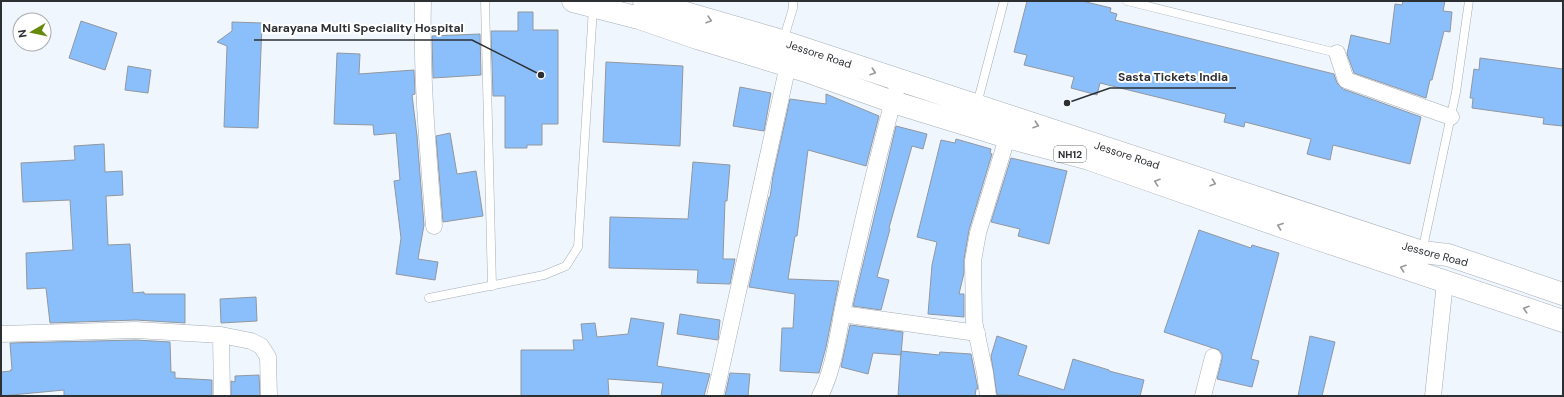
<svg xmlns="http://www.w3.org/2000/svg" width="1564" height="397" viewBox="0 0 1564 397" font-family="'DM Sans',sans-serif">
<rect width="100%" height="100%" fill="#eff6fe"/>
<path fill="#8bbffc" stroke="#91979f" d="M 1027,1 L 1082,1 L 1111,8 L 1110,12 L 1117,14 L 1115,20 L 1334,74 L 1337,83 L 1343,89 L 1421,117 L 1410,164 L 1333,145 L 1330,160 L 1307,154 L 1311,139 L 1245,122 L 1244,127 L 1224,122 L 1226,114 L 1100,83 L 1097,95 L 1071,88 L 1074,77 L 1024,65 L 1027,55 L 1014,52 Z
M 1403,1 L 1445,1 L 1443,11 L 1452,12 L 1450,32 L 1444,31 L 1432,80 L 1430,80 L 1426,98 L 1354,73 L 1347,54 L 1351,35 L 1390,44 L 1395,4 L 1402,5 Z
M 518,12 L 533,12 L 533,30 L 558,30 L 558,124 L 542,124 L 542,145 L 527,145 L 527,148 L 505,148 L 505,96 L 493,96 L 491,31 L 518,31 Z
M 81,21 L 117,33 L 105,70 L 69,58 Z
M 232,22 L 262,23 L 258,128 L 224,127 L 227,46 L 217,42 L 232,31 Z
M 480,34 L 481,75 L 433,78 L 432,36 Z
M 337,53 L 360,54 L 359,74 L 414,70 L 415,94 L 412,95 L 417,136 L 424,225 L 418,259 L 438,262 L 435,280 L 396,274 L 401,238 L 394,181 L 400,180 L 396,133 L 374,135 L 373,125 L 334,124 Z
M 1480,58 L 1563,69 L 1563,126 L 1543,124 L 1544,118 L 1472,108 L 1473,98 L 1470,98 L 1474,69 L 1479,70 Z
M 606,62 L 683,66 L 680,146 L 603,142 Z
M 128,66 L 151,70 L 148,93 L 125,90 Z
M 740,87 L 771,93 L 764,131 L 733,126 Z
M 826,94 L 879,116 L 866,166 L 808,150 L 797,236 L 795,236 L 788,279 L 839,281 L 826,347 L 819,373 L 780,371 L 782,328 L 793,328 L 795,294 L 749,287 L 769,197 L 770,197 L 773,176 L 790,99 L 826,104 Z
M 896,126 L 927,134 L 923,149 L 912,146 L 889,228 L 890,229 L 877,277 L 889,280 L 881,310 L 853,306 Z
M 450,133 L 457,174 L 476,171 L 483,216 L 443,222 L 436,136 Z
M 956,139 L 991,149 L 990,153 L 992,154 L 969,230 L 964,259 L 964,273 L 959,294 L 964,294 L 964,317 L 928,314 L 932,265 L 937,242 L 917,237 L 941,140 L 955,143 Z
M 104,144 L 105,172 L 122,171 L 123,195 L 106,196 L 108,245 L 130,244 L 133,293 L 144,292 L 144,294 L 185,294 L 185,323 L 136,320 L 50,323 L 46,288 L 27,289 L 26,253 L 73,250 L 70,200 L 23,202 L 21,163 L 75,160 L 74,146 Z
M 1011,158 L 1067,171 L 1049,244 L 1018,236 L 1020,229 L 991,222 Z
M 693,162 L 730,165 L 727,201 L 725,201 L 723,259 L 735,259 L 730,284 L 697,283 L 698,270 L 609,268 L 610,217 L 688,219 Z
M 1199,230 L 1251,248 L 1252,245 L 1279,253 L 1251,359 L 1259,361 L 1252,387 L 1217,379 L 1222,359 L 1222,354 L 1219,350 L 1164,332 Z
M 256,297 L 257,321 L 221,323 L 220,299 Z
M 680,314 L 720,320 L 718,340 L 677,334 Z
M 631,318 L 664,323 L 657,366 L 710,374 L 704,396 L 661,396 L 663,383 L 608,379 L 609,396 L 521,396 L 521,350 L 574,350 L 573,340 L 583,340 L 581,324 L 595,323 L 597,337 L 628,334 Z
M 850,325 L 903,332 L 901,355 L 873,353 L 868,374 L 841,367 Z
M 997,336 L 1027,346 L 1018,375 L 1064,390 L 1073,359 L 1109,370 L 1109,371 L 1144,380 L 1140,396 L 997,395 L 991,356 Z
M 1310,336 L 1335,342 L 1322,396 L 1298,396 Z
M 136,340 L 170,342 L 171,372 L 175,372 L 175,378 L 212,380 L 212,396 L 64,396 L 64,390 L 1,396 L 1,372 L 11,371 L 10,370 L 12,370 L 10,343 Z
M 901,351 L 939,355 L 940,352 L 971,354 L 978,389 L 976,389 L 975,396 L 898,396 Z
M 730,373 L 750,374 L 748,396 L 725,396 Z
M 259,375 L 260,396 L 231,396 L 231,381 L 235,382 L 235,376 Z"/>
<g fill="none" stroke-linecap="round" stroke-linejoin="round">
<g stroke="#a7aeb5" stroke-width="9">
<path id="service" d="M 485,1 L 492,286
M 1127,1 L 1337,53
M 783,41 L 793,8 L 793,1
M 977,104 L 1004,1
M 1422,252 L 1456,92 L 1469,1
M 429,298 L 544,275 L 566,266 L 578,247 L 593,8"/>
</g>
<g stroke="#a7aeb5" stroke-width="17">
<path id="minor" d="M 423,1 C 421,76 428,151 434,226
M 1337,53 L 1346,80 L 1451,117
M 842,314 L 977,333
M 1,334 L 136,330 L 221,335 L 251,341 L 261,346 L 268,357 L 269,396
M 221,335 L 222,396
M 715,396 L 788,65
M 820,396 C 835,367 838,331 845,299 C 861,230 876,160 896,91
M 988,396 L 985,373 L 974,321 L 973,261 L 978,233 L 1010,128
M 1203,396 L 1213,357
M 1433,396 L 1445,282"/>
</g>
<g stroke="#a7aeb5" stroke-width="23">
<path id="trunk" d="M 573,1 L 639,18 L 697,38 L 806,71 L 893,102 L 1007,137 L 1089,159 L 1312,237 L 1563,321
M 644,1 L 772,38 L 1422,252 L 1448,255 L 1563,294"/>
</g>
<use href="#service" stroke="#fff" stroke-width="8"/>
<use href="#minor" stroke="#fff" stroke-width="16"/>
<use href="#trunk" stroke="#fff" stroke-width="22"/>
</g>
<defs><path id="oneway-chevron" d="M-2-3.5L2.5 0L-2 3.5" fill="none" stroke-width="1.6" stroke-linecap="round" stroke-linejoin="round"/></defs>
<g stroke="#969899">
<use href="#oneway-chevron" transform="translate(709 20) rotate(16)"/>
<use href="#oneway-chevron" transform="translate(873 72) rotate(18)"/>
<use href="#oneway-chevron" transform="translate(1036 125) rotate(18)"/>
<use href="#oneway-chevron" transform="translate(1157 182) rotate(-161)"/>
<use href="#oneway-chevron" transform="translate(1213 183) rotate(18)"/>
<use href="#oneway-chevron" transform="translate(1280 226) rotate(-160)"/>
<use href="#oneway-chevron" transform="translate(1403 268) rotate(-161)"/>
<use href="#oneway-chevron" transform="translate(1526 309) rotate(-162)"/>
</g>
<g text-anchor="middle" stroke-width="4" stroke-linejoin="round" paint-order="stroke">
<rect fill="#fff" stroke="#6c6e70" stroke-width="1" x="1054" y="146" width="32" height="16" rx="3"/>
<g font-size="10" font-weight="bold" fill="#2d3033">
<text x="1070" y="158">NH12</text>
</g>
<g font-size="11" fill="#2d3033" stroke="#fff">
<text transform="translate(819 54) rotate(18)" y="4">Jessore Road</text>
<text transform="translate(1127 155) rotate(18)" y="4">Jessore Road</text>
<text transform="translate(1435 254) rotate(15)" y="4">Jessore Road</text>
</g>
</g>
<path fill="none" stroke="#2d3033" stroke-width="1.5" d="M541 75L472 40H254M1067 103L1110 88H1236"/>
<g fill="#2d3033" stroke="#fff" stroke-width="1.5">
<circle cx="541" cy="75" r="4"/>
<circle cx="1067" cy="103" r="4"/>
</g>
<g font-size="12" text-anchor="middle" font-weight="bold" fill="#2d3033" stroke="#fff" stroke-width="4" stroke-linejoin="round" paint-order="stroke">
<text x="363" y="32">Narayana Multi Speciality Hospital</text>
<text x="1173" y="81">Sasta Tickets India</text>
</g>
<rect width="1564" height="397" fill="none" stroke="#2d3033" stroke-width="4"/>
<g transform="translate(32 32) rotate(261)"><circle r="19" fill="#ffffff" stroke="#abacad"/>
<path d="M0-3L7 15L0 10L-7 15Z" fill="#67890a"/>
<text y="-6" font-size="11" font-weight="bold" text-anchor="middle" fill="#2d3033">N</text>
</g>
</svg>
